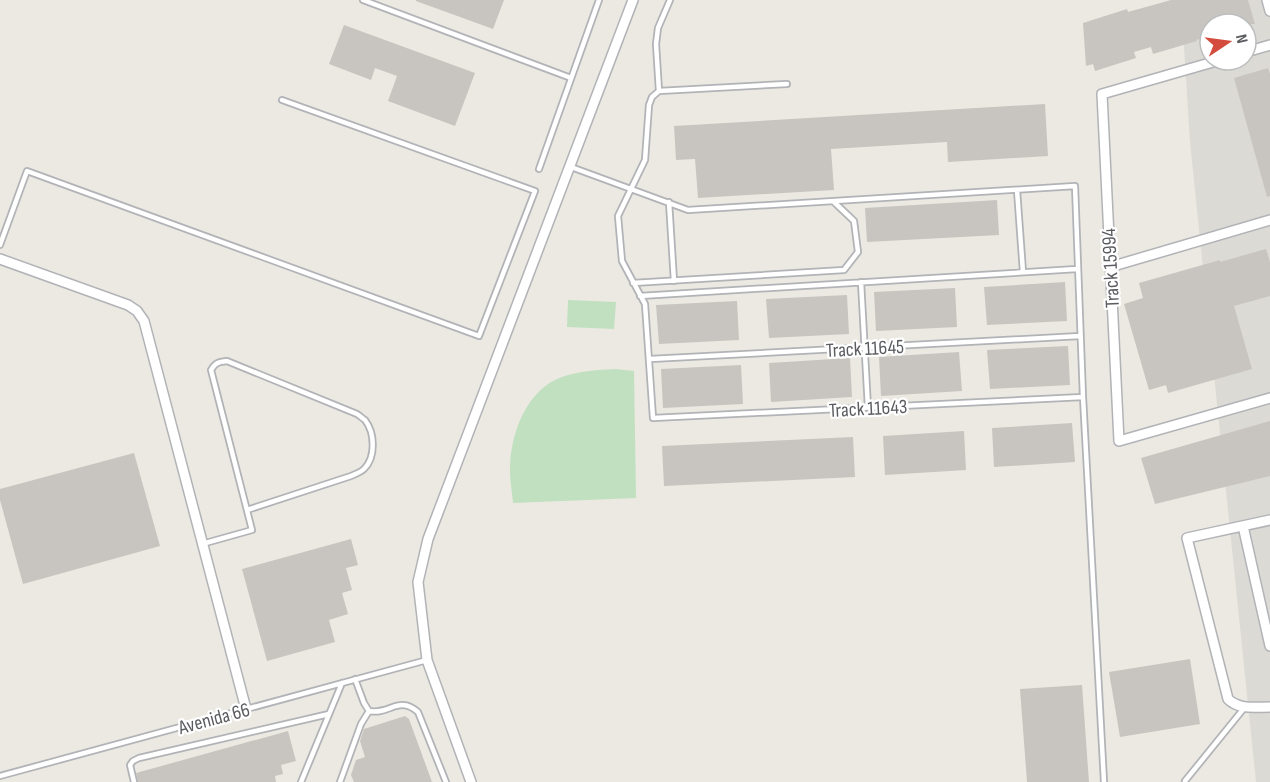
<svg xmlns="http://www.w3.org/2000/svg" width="1270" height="782" viewBox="0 0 1270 782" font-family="'Sofia Sans Condensed',sans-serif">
<rect width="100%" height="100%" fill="#ebe9e1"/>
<path fill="#dcdad5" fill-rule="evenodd" d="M 1181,0 L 1270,0 L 1270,782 L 1256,782 L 1190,142 ZM 1210,24 L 1246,24 L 1246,60 L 1210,60 Z"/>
<path fill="#c0e0c0" d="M 568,300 L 616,302 L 614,329 L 567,327 Z
M 615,369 L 634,371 L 636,498 L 513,503 C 512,492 510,481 510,470 C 510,434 527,387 565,376 C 581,371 598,370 615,369 Z"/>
<path fill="#c8c5c0" d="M 416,0 L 504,0 L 493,29 L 416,1 Z
M 1171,0 L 1248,0 L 1255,24 L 1210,24 L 1210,36 L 1196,40 L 1197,41 L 1153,54 L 1151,47 L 1134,52 L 1136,58 L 1095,71 L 1093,64 L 1086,66 L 1083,23 L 1127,9 L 1128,12 Z
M 344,25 L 475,73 L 455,126 L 388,101 L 397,76 L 375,68 L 371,80 L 329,64 Z
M 1268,68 L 1270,74 L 1270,196 L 1267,197 L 1234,78 Z
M 1045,104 L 1048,156 L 948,162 L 947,142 L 831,149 L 834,190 L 698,198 L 695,159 L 676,160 L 674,126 Z
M 997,200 L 999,235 L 867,242 L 865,208 Z
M 1266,249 L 1270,262 L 1270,296 L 1234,306 L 1252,369 L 1168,393 L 1166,385 L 1149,390 L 1124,304 L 1143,298 L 1139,283 L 1220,260 L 1220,262 Z
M 1065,282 L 1067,321 L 987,325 L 984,287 Z
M 955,288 L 957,327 L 876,331 L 874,292 Z
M 847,295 L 849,334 L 769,338 L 766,299 Z
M 737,301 L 739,340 L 659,344 L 656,305 Z
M 1068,346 L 1070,385 L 990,389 L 987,350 Z
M 959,352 L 962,391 L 881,396 L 879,357 Z
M 850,358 L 852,397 L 771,402 L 769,363 Z
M 741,365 L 743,404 L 663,408 L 661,369 Z
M 1270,421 L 1270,476 L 1155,504 L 1141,458 Z
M 1072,423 L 1075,462 L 994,467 L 992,428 Z
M 964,431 L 966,470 L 885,475 L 883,436 Z
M 853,437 L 855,477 L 664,486 L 662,446 Z
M 134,453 L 160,546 L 23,584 L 0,500 L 0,489 Z
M 351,539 L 358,565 L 346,568 L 352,590 L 342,593 L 348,614 L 329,620 L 335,642 L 267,661 L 242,569 Z
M 1190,659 L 1200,724 L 1120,737 L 1109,672 Z
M 1082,685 L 1089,782 L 1027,782 L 1020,689 Z
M 405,716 L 409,719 L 432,782 L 354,782 L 351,775 L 356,760 L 365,757 L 360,741 L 364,729 Z
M 288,731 L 296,761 L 281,765 L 283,774 L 275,776 L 276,782 L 138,782 L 136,773 Z"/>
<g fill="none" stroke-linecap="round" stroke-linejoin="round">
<g stroke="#b1b3b7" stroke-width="8">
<path id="service" d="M 363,0 L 571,78
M 787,84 L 659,91 L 652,97 L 649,105 L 645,160 L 618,216 L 622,261 L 645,304 L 653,418 L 1083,397
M 659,91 L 656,44 L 658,28 L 670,0
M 571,167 L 688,210 L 1075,186 L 1083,397 L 1104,782
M 539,169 L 599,0
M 1017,190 L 1023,272
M 669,202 L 674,281
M 0,245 L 27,171 L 479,336 L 535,191 L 282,100
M 861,282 L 868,408
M 633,283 L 844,270 L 858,252 L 854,221 L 834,202
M 640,296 L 1077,269
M 650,359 L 1080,336
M 202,544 L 252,530 L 211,370 C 215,363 218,362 227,361 L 357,414 C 360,416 362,418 365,420 C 375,433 376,457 364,469 C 361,472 355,474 351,476 L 247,510
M 355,679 L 364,703 L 369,711
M 369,711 C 390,715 398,695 418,712 L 446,782
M 0,776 L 427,660
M 1185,781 L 1245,707
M 134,782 L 130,765 L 133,761 L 139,758 L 329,714
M 301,782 L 342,683
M 340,782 L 361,724 L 369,711"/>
</g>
<g stroke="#b1b3b7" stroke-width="12">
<path id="minor" d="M 1267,0 L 1270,11
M 1246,52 L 1270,45
M 1220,60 L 1102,94 L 1119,441 L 1270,398
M 0,259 L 128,305 L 137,311 L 144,321 L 246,709
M 1110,267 L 1270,220
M 1270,520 L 1187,538 L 1228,699 C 1239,710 1255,707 1270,707
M 1243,526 L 1270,646
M 471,782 L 427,660 L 418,582 L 428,539 L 633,0"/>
</g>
<use href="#service" stroke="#fff" stroke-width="4.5"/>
<use href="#minor" stroke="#fff" stroke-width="9"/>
</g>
<g text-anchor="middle" stroke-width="4.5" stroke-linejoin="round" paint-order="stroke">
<g font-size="20" fill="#5a5c60" stroke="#fff">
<text transform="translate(1110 268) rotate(-93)" y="7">Track 15994</text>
<text transform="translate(865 348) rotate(-3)" y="7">Track 11645</text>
<text transform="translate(868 408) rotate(-3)" y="7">Track 11643</text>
<text transform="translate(214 718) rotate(-15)" y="7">Avenida 66</text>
</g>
</g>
<g transform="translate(1228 42) rotate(77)"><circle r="28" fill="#ffffff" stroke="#bdbebf" stroke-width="1.5"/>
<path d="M0-4.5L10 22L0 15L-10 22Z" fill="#d34c3e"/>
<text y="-9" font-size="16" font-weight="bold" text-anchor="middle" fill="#5a5c60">N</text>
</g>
</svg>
